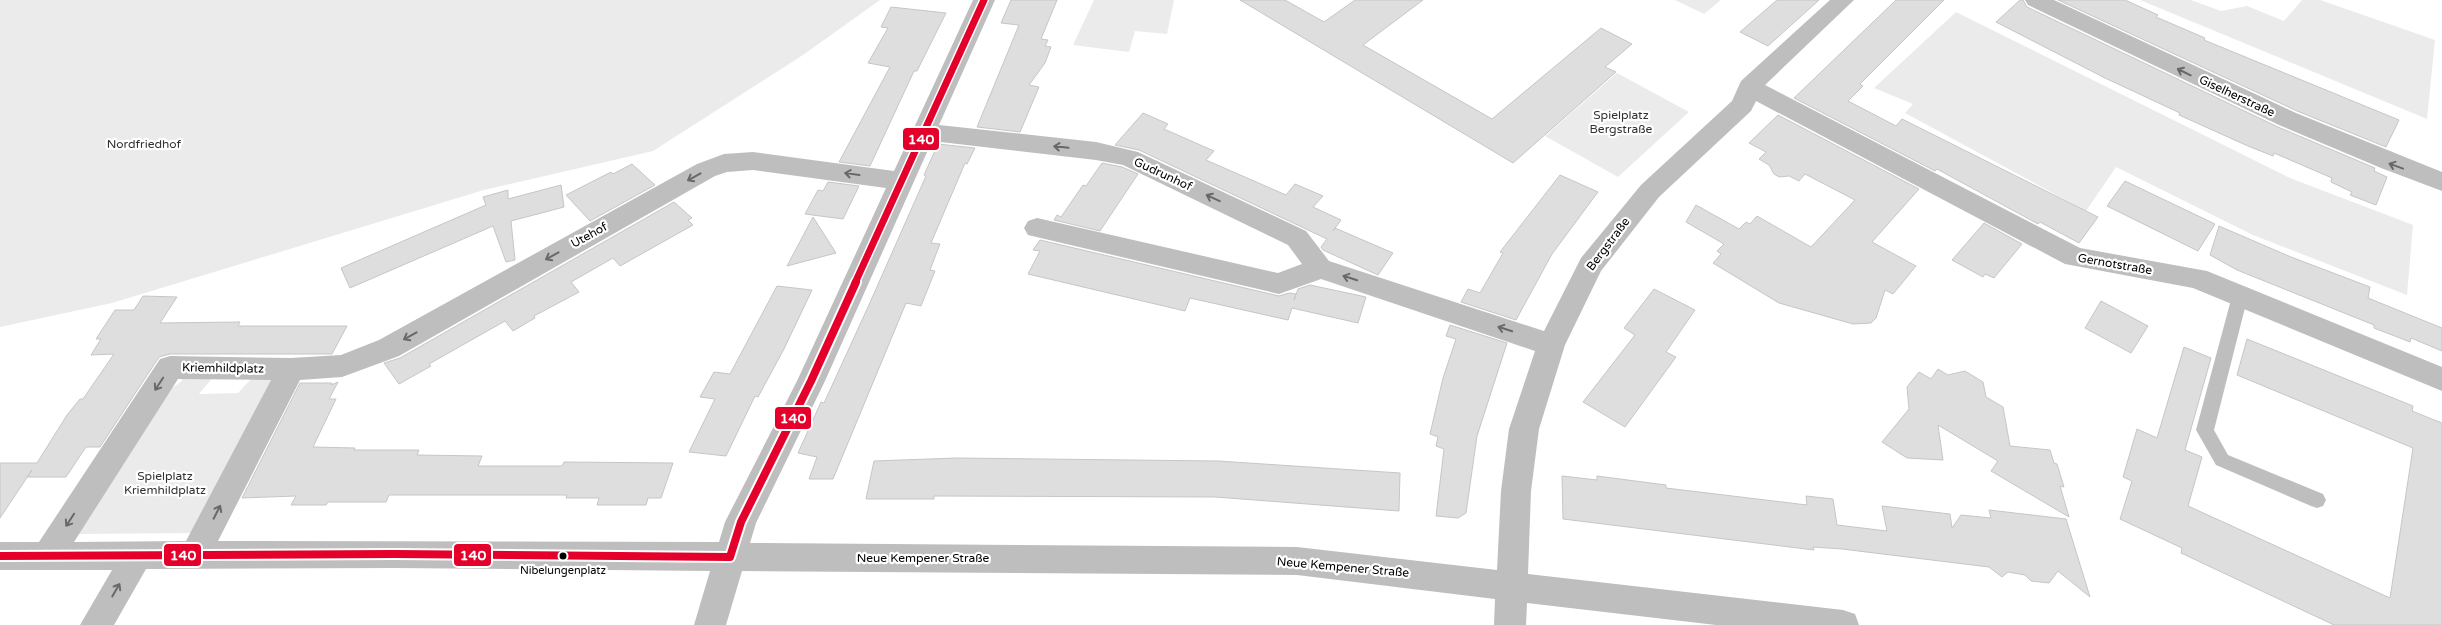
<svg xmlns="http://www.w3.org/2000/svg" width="2442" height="625" viewBox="0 0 2442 625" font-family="'Varela Round',sans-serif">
<rect width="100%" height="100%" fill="#fff"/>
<path fill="#ebebeb" d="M 0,0 L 880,0 L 803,55 L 653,151 L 484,190 L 112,303 L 0,327 Z
M 1094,0 L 1174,0 L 1167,34 L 1135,31 L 1129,52 L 1073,45 Z
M 1675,0 L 1721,0 L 1704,14 Z
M 2140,0 L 2191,0 L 2221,11 L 2247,6 L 2284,21 L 2302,0 L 2320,0 L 2435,40 L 2427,119 Z
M 1956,12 L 2290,178 L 2413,225 L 2407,295 L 2253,235 L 2116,167 L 2086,211 L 1905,113 L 1913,104 L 1874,88 Z
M 1617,73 L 1689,112 L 1618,177 L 1545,136 Z
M 215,375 L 199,394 L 238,393 L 253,377 L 271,380 L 193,533 L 75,534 L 168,391 L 182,381 L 181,378 Z"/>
<path fill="#dedede" stroke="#c6c6c6" d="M 1011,0 L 1057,0 L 1041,39 L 1048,40 L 1045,46 L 1051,47 L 1045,63 L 1029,85 L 1039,87 L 1020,132 L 977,127 L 1019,25 L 1001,23 Z
M 1240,0 L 1285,0 L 1324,22 L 1355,0 L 1423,0 L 1363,45 L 1492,119 L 1601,28 L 1632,44 L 1605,67 L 1616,72 L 1513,163 Z
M 1777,0 L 1819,0 L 1768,46 L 1740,32 Z
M 1896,0 L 1944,0 L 1860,84 L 1863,86 L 1848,101 L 1896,126 L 1902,119 L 2098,217 L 2079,243 L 2040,222 L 2038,224 L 1937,169 L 1935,171 L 1794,98 Z
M 2020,0 L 2023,0 L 2027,7 L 2278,127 L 2375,168 L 2374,171 L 2387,177 L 2376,205 L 2350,195 L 2352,192 L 2331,182 L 2332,178 L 2274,153 L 2273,156 L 2248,146 L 2179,115 L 2180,113 L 2105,78 L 1996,22 Z
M 2058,0 L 2125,0 L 2158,15 L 2156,17 L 2205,38 L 2204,40 L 2399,120 L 2386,147 L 2297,111 Z
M 891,7 L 946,13 L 917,71 L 914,71 L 870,166 L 839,162 L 890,67 L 868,63 L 888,28 L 881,27 Z
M 1143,113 L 1168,124 L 1164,129 L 1214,151 L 1206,160 L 1286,195 L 1295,184 L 1323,196 L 1313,207 L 1341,220 L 1333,231 L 1335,228 L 1393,253 L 1378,275 L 1323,250 L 1321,247 L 1327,239 L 1139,150 L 1115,145 Z
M 1778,115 L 1919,189 L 1872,242 L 1916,266 L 1893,294 L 1885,290 L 1876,318 L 1871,323 L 1853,324 L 1779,303 L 1713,263 L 1721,254 L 1717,251 L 1724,244 L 1686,222 L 1696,205 L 1739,229 L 1746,222 L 1750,224 L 1757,216 L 1811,247 L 1855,200 L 1805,174 L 1799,181 L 1789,176 L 1779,177 L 1774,174 L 1769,165 L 1759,159 L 1766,152 L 1749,143 Z
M 938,144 L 975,148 L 967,164 L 965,163 L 931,243 L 940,244 L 930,270 L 935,271 L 921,306 L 906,303 L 833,479 L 809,479 L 817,457 L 798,453 L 821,402 L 824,403 L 868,307 L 926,176 L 924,175 Z
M 1102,163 L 1122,167 L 1138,174 L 1100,231 L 1054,220 L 1057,215 L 1061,217 L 1083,185 L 1086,186 Z
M 632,164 L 655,185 L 590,221 L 566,195 L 611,172 L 613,174 Z
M 1560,175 L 1598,192 L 1552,254 L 1516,320 L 1461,302 L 1468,289 L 1480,293 L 1503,253 L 1500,252 Z
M 2125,181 L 2215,224 L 2198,251 L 2107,206 Z
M 828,182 L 859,186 L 843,219 L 805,214 L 818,190 L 823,191 Z
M 561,185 L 564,207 L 511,221 L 515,260 L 506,262 L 493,226 L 350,288 L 341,268 L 486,205 L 483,197 L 508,190 L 508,199 Z
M 674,202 L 692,218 L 688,220 L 693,225 L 620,266 L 613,258 L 571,282 L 579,292 L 534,316 L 535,318 L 513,331 L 505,321 L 429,364 L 431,366 L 399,384 L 384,363 L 400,358 Z
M 813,217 L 836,253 L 787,266 Z
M 1984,223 L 2022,244 L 1994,278 L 1985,274 L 1983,277 L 1952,260 Z
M 2219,226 L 2291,257 L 2370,287 L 2368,298 L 2442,328 L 2442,351 L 2411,338 L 2410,342 L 2374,328 L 2374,325 L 2237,270 L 2210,255 Z
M 1040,240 L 1279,296 L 1289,293 L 1296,294 L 1294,300 L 1298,289 L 1310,285 L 1366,297 L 1358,323 L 1292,308 L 1288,320 L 1190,298 L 1185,311 L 1028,274 L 1040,251 L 1033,250 Z
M 777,286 L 812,290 L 784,349 L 758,397 L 755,396 L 726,456 L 689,452 L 715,399 L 700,397 L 714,372 L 730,374 Z
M 1654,289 L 1695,310 L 1666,352 L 1676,357 L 1625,427 L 1583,402 L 1635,335 L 1624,328 Z
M 143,296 L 177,297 L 160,323 L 240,322 L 238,326 L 347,326 L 332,354 L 170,354 L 159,357 L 100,447 L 86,447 L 66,477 L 27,477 L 32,470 L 0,518 L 0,463 L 37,463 L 67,415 L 80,399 L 83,399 L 114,354 L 91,355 L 101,339 L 96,339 L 115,310 L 134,310 Z
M 2101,301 L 2148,326 L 2131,353 L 2085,328 Z
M 1450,325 L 1507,343 L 1477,436 L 1466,513 L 1458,518 L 1436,516 L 1444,449 L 1436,446 L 1438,437 L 1430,434 L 1443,378 L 1456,339 L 1446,336 Z
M 2247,339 L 2413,406 L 2412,411 L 2442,423 L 2442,625 L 2334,625 L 2181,553 L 2182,548 L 2120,519 L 2132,481 L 2123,477 L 2137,429 L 2157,438 L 2184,347 L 2211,358 L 2185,450 L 2202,457 L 2188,506 L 2390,598 L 2413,448 L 2237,375 Z
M 1938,369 L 1948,375 L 1965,371 L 1983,382 L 1986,397 L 2003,407 L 2010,446 L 2050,450 L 2054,463 L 2057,464 L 2064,487 L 2060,486 L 2069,517 L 1991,471 L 1998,461 L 1938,425 L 1943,460 L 1907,458 L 1882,442 L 1909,409 L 1907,387 L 1919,372 L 1931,379 Z
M 338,382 L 329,399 L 336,399 L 313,447 L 355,448 L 354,450 L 419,450 L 417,455 L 482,456 L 478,466 L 562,466 L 564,462 L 673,463 L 661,498 L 648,498 L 646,505 L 597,505 L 599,498 L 566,498 L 567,495 L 389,495 L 386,502 L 328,502 L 326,505 L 291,505 L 296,496 L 242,498 L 300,383 L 332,383 L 331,385 Z
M 956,458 L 1218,461 L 1400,473 L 1399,511 L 1215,497 L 934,496 L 934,499 L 866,499 L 874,461 Z
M 1562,476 L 1597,480 L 1597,476 L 1666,485 L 1666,488 L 1807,505 L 1806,496 L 1833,499 L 1837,525 L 1887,531 L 1882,506 L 1950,514 L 1952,528 L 1961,515 L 1991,518 L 1989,510 L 2066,519 L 2090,597 L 2058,571 L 2049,583 L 2031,581 L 2025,575 L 2008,572 L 2002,577 L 1989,567 L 1842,549 L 1813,547 L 1814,550 L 1563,519 Z"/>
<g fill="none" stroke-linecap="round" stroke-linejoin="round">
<path fill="#bebebe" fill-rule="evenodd" d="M 2240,290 L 2246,292 L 2248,296 L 2214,430 L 2228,455 L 2323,494 L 2326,500 L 2323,506 L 2317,508 L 2311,506 L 2216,465 L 2196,430 L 2232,296 L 2234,292 Z"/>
<path fill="#bebebe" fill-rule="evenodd" d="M 973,0 L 995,0 L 939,125 L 1096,142 L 1138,152 L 1306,231 L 1329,261 L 1544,331 L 1581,258 L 1641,185 L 1732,101 L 1741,81 L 1830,0 L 1854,0 L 1765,85 L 2080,248 L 2207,271 L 2442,367 L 2442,391 L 2193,288 L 2065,264 L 1756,101 L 1751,111 L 1659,197 L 1601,271 L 1565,345 L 1539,429 L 1531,491 L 1528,574 L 1843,610 L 1855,614 L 1859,625 L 1716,625 L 1527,603 L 1526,625 L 1494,625 L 1495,599 L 1297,575 L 742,571 L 726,625 L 694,625 L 710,571 L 394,568 L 146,569 L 114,625 L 80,625 L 112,570 L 0,570 L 0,542 L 39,542 L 160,359 L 170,356 L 291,358 L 341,355 L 379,340 L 697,164 L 724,154 L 753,152 L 894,171 ZM 932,141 L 1096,160 L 1123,165 L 1288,245 L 1302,264 L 1278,273 L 1037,218 L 1028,221 L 1024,228 L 1028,235 L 1279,294 L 1321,279 L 1535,351 L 1509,429 L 1501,491 L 1497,570 L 1297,547 L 750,543 L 756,523 L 825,381 ZM 753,170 L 886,188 L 797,381 L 725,522 L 719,542 L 218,541 L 300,380 L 342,377 L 399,356 L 715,176 L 727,172 ZM 178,379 L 271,380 L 186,541 L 74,542 Z
M 2025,0 L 2054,0 L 2296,113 L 2442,172 L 2442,191 L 2381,168 L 2279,125 L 2028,5 Z"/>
<g stroke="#fff" stroke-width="10">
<path id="bus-1-far1" d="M 855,283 L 984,0"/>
</g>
<g stroke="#fff" stroke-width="12">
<path id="bus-1" d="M 0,556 L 394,554 L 730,557
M 730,557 L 741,522 L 811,381 L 856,282"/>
</g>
<use href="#bus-1-far1" stroke="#e4002b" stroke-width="7"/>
<use href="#bus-1" stroke="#e4002b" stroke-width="8"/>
</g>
<defs><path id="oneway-shaft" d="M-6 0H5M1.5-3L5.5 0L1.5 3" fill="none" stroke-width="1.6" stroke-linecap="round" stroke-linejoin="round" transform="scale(1.25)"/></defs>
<g stroke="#686868">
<use href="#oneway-shaft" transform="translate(2184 72) rotate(-154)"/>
<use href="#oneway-shaft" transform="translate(1061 147) rotate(-174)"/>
<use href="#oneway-shaft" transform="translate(2396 166) rotate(-160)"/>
<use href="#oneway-shaft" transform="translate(852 174) rotate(-172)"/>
<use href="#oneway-shaft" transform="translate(694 177) rotate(151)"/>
<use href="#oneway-shaft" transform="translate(1213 198) rotate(-155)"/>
<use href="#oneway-shaft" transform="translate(552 256) rotate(151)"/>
<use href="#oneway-shaft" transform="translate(1350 278) rotate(-162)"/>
<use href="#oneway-shaft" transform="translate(1505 329) rotate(-162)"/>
<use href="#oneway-shaft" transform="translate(410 336) rotate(151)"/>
<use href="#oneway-shaft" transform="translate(159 384) rotate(123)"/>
<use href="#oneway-shaft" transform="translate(217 512) rotate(-63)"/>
<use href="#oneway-shaft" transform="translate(70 520) rotate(123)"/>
<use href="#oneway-shaft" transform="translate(116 590) rotate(-60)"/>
</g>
<circle fill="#000" stroke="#fff" stroke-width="2" cx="563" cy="556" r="4.5"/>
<g text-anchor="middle" stroke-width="4.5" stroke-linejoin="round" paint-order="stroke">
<g font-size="11" fill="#000" stroke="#fff">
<text x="563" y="574">Nibelungenplatz</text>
</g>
<g font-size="12" fill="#000" stroke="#fff">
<text transform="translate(2237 96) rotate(25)" y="4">Giselherstraße</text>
<text transform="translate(1163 174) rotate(25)" y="4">Gudrunhof</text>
<text transform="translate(589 235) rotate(-29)" y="4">Utehof</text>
<text transform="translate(1608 244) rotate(-53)" y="4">Bergstraße</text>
<text transform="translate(2115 264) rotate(10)" y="4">Gernotstraße</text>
<text transform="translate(223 368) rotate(1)" y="4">Kriemhildplatz</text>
<text x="923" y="562">Neue Kempener Straße</text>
<text transform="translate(1343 567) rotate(5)" y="4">Neue Kempener Straße</text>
</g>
<g font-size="12" fill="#313131" stroke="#fff">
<text x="1621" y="119">Spielplatz<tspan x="1621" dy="14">Bergstraße</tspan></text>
<text x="144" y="148">Nordfriedhof</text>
<text x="165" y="480">Spielplatz<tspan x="165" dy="14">Kriemhildplatz</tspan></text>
</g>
</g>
<g stroke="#fff" stroke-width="2">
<rect x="902" y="127" width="38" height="24" rx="5" fill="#e4002b"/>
<rect x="774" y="406" width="38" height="24" rx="5" fill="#e4002b"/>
<rect x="453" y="543" width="39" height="24" rx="5" fill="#e4002b"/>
<rect x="163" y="543" width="39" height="24" rx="5" fill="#e4002b"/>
</g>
<g font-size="14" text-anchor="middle" font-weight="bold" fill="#fff">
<text x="921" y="144">140</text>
<text x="793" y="423">140</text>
<text x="473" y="560">140</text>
<text x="183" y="560">140</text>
</g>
</svg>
